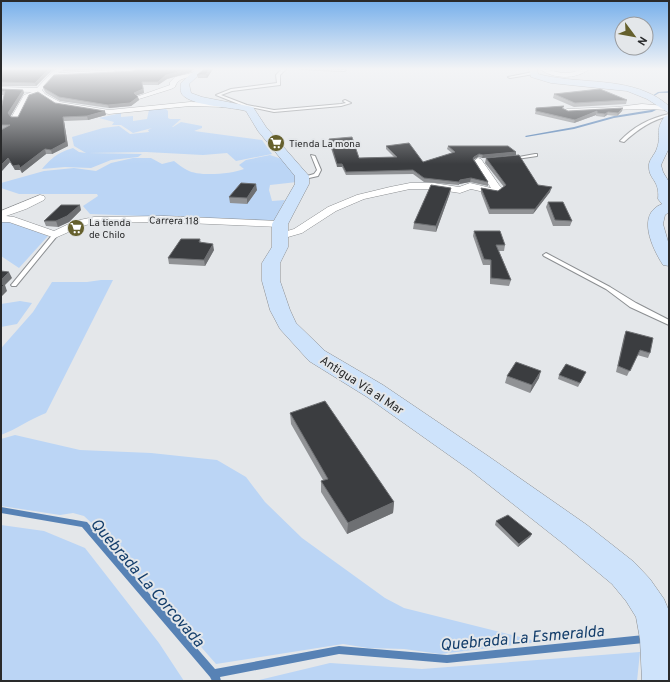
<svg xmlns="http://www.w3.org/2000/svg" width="670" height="682" viewBox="0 0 670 682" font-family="Overpass,sans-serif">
<rect width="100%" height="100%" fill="#e4e7ea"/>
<path fill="#bbd5f5" d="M 160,109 L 166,109 L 168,111 L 168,118 L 170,119 L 181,119 L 172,127 L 164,126 L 173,127 L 181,122 L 202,126 L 202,128 L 194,131 L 262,140 L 272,154 L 236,161 L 227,153 L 203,155 L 146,152 L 88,153 L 142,154 L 138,157 L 111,160 L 91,168 L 65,167 L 42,169 C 53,157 57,153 73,148 L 79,152 L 86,153 L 74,146 L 72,137 L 103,128 L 119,126 L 130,134 L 149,132 L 148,130 L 152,128 L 133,133 L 121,125 L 112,125 L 114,122 L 99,118 L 121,113 L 121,117 L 133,116 L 133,121 L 147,119 L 149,110 Z
M 270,155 L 282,159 L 294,174 L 297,182 L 270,185 L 269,190 L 272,201 L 285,200 L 274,221 L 90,214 L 83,206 L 98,196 L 97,194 L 19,194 L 1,188 L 1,183 L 44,171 L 74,168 L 96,171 L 111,163 L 133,158 L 151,158 L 162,164 L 174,161 C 178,164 183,168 187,170 C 199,177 231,174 244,169 L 239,165 L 246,160 Z
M 1,220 L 8,220 L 48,236 L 19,268 L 1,256 Z
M 101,280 L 113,280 L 46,413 C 30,419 17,429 1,435 L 1,349 L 3,346 L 33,312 L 52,282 L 87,282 Z
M 20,301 L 32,303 L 17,324 L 1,327 L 1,304 Z
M 15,435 L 80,450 L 151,453 L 217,460 L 246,477 L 265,502 L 302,538 L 385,598 L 404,608 L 540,642 L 440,654 L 404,649 L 368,648 L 343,644 L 216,664 L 99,530 L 84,516 L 73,513 L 60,515 L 1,506 L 1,439 Z
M 1,525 L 44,531 L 85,548 L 159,643 L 184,681 L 1,681 Z
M 640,652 L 637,681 L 255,681 L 330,663 L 422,669 Z"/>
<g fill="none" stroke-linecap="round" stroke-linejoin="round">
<path fill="#5782b5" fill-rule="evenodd" d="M 669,91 L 669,93 L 659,93 L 654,96 L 652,96 L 658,92 Z
M 657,108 L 658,109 L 652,112 L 614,118 L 574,129 L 526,137 L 525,136 L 574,127 L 614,116 L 651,110 Z
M 1,507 L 87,522 L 215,669 L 339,646 L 447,655 L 644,635 L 647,636 L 648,639 L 647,642 L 644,643 L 447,663 L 339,654 L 220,677 L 221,681 L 212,681 L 210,677 L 82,527 L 1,513 Z"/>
<g stroke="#8c8f92" stroke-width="2">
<path id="lane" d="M 282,69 L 286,69 L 280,75 L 280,85 L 232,91 L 221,95 L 247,105 L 274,110 L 341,104 L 346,103 L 343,101 L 345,100 L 351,103 L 341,106 L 274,112 L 250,107 L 238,107 L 238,105 L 241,105 L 216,95 L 231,89 L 277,83 L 276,75 Z
M 300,69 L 346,70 L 344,71 Z
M 533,72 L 534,74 L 510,78 L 508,77 Z
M 669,114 L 669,116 C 651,120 637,130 624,142 L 620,141 C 633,127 650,118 669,114 Z
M 535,154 L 537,154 L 537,156 L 510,160 L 508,159 Z
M 311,155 L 315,156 L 321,170 L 318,176 L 300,180 L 300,178 L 314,174 L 317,170 Z
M 55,233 L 58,235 L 57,236 L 16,286 L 12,286 L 11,285 L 12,284 L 53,234 Z
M 546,253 L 610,287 L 636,303 L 669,320 L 669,325 L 630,307 L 606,289 L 544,256 L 543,255 Z"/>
</g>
<g stroke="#8c8f92" stroke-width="1">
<path id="street" d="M 57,69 L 64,69 L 58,73 L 114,70 L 117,72 L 114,74 L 54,77 L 42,90 L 45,94 L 60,102 L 109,110 L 190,102 L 224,103 L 227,105 L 224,107 L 190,106 L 109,114 L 56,105 L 39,94 L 29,97 L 18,120 L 12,120 L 11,118 L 24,95 L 32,92 L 1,91 L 1,87 L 37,88 L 52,72 Z
M 540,69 C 549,69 557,73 566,73 C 574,73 581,69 589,69 C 576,80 553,79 540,69 Z
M 196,72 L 199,74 L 198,75 C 188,78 178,77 175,87 L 171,89 L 139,99 L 136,97 L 170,85 L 170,82 L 175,77 Z
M 642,104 L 666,106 L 668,107 L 669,109 L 666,110 C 633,107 600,112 567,113 L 563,111 L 567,109 L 617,107 Z
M 478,158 L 481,159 L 499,185 L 504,190 L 500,194 L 497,195 L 471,189 L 460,193 L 434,189 L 410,189 L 364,199 L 336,211 L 302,233 L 281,239 L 277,238 L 275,236 L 277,234 L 294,229 L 328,207 L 357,195 L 390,187 L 410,183 L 434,183 L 459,187 L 470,183 L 491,188 L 474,161 Z
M 40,195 L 44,196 L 45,198 L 44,200 L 26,209 L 6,216 L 14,217 L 54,231 L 75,221 L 94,217 L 164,216 L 280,221 L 285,224 L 280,227 L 164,222 L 94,223 L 82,226 L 55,238 L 9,222 L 1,222 L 1,211 Z"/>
</g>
<g stroke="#8c8f92" stroke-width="1">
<path id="secondary" d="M 194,69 L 202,69 L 202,72 L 189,84 L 191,93 L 202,97 L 253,107 L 266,127 L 309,176 L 309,184 L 288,224 L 288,247 L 280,263 L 280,281 L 290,310 L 296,323 L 325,351 L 383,385 L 488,456 L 587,525 L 634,562 L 650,579 L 664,599 L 669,611 L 669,681 L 642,681 L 640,639 L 636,617 L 626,601 L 612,584 L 565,545 L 470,470 L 367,397 L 309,361 L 280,329 L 270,310 L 262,281 L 262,263 L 272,247 L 272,224 L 295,184 L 295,176 L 258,131 L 246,111 C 231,107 197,106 185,97 C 180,94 180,88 181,83 L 194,71 Z
M 529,69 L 537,69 L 538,74 C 575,84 618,77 653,95 C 659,98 664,102 669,106 L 669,113 L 647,99 L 627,91 L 551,83 L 531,77 Z
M 669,115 L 669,148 L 661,165 L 663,172 L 669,182 L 669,212 L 665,215 L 663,224 L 669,245 L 669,266 L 663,265 C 652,248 636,214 662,204 L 658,199 C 660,180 649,180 649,167 C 648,160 655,155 657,148 C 662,134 654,131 665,116 Z"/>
</g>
<use href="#lane" fill="#fff" fill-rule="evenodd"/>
<use href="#street" fill="#fff" fill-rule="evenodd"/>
<use href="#secondary" fill="#cee3fb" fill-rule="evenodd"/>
</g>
<path fill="#909295" d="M 1,69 L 51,71 L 36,86 L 1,86 Z
M 213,69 L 207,78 L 198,78 L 197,75 L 203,70 Z
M 133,71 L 191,72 L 167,79 L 158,85 L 143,85 L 144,93 L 137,95 L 139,100 L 131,106 L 109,108 L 60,101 L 46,93 L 44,90 L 43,87 Z
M 1,89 L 23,90 L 24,93 L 10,117 L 18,117 L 55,103 L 106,115 L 88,120 L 64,121 L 68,146 L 52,154 L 46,154 L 22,173 L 20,170 L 15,170 L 10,162 L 1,172 L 1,130 L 3,129 L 1,129 L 1,109 L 4,95 L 1,95 Z
M 554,94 L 627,100 L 626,104 L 574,107 L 553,98 Z
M 564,106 L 563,109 L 568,111 L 622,111 L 617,116 L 607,115 L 604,117 L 596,116 L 596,115 L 574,123 L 535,114 L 536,108 Z
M 329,139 L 359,158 L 394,157 L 386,149 L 386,146 L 423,162 L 452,153 L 447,149 L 448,146 L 516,152 L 516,155 L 482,158 L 478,157 L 474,159 L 488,182 L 488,186 L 470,182 L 459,184 L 459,185 L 424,182 L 413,174 L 346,175 L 342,167 L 337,167 L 329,142 Z
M 486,158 L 538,185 L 550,192 L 533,214 L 489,214 L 481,193 L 481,188 L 498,191 L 504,187 L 485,163 Z
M 257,190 L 247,204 L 230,203 L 229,197 Z
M 450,193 L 436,232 L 413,229 L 414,223 Z
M 548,202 L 572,221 L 570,226 L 553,226 L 546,207 Z
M 81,210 L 69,222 L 58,227 L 46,226 L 44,221 Z
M 474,231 L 505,245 L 504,251 L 499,251 L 511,280 L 509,286 L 490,284 L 490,265 L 483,265 L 473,236 Z
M 200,239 L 201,243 L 214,250 L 205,266 L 169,264 L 168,258 Z
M 626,331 L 650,353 L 648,358 L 637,355 L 627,376 L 616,372 L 624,336 Z
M 586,372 L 578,387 L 558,379 L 559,375 Z
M 507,376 L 539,378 L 530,393 L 505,383 Z
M 290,413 L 394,502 L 393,513 L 347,534 L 321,492 L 321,481 L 323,480 L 291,424 Z
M 496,521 L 532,534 L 530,537 L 518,547 L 495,525 Z"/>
<path fill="#6e7073" d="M 49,69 L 55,69 L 51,71 L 36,86 L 35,83 Z
M 63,69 L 108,69 L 63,71 Z
M 189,69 L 193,69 L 191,72 L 167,79 L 158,85 L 158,82 L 166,75 Z
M 210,69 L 213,69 L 207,78 L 206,74 Z
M 142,82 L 144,93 L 135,96 L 134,93 Z
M 23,90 L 24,93 L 10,117 L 8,113 Z
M 138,97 L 139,100 L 131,106 L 109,108 L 108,105 Z
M 623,108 L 622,111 L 617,116 L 618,113 Z
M 105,111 L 106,115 L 88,120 L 87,116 Z
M 597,111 L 596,115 L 574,123 L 575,120 Z
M 608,112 L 607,115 L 604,117 L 605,114 Z
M 63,117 L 64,121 L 68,146 L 52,154 L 51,150 Z
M 45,149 L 46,154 L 22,173 L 20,168 Z
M 516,152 L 516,155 L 482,158 L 483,155 Z
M 479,154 L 478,157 L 473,160 L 474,157 Z
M 8,158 L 10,162 L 1,172 L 1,165 Z
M 337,164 L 342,164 L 342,167 L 337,167 Z
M 19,165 L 20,170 L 15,170 L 13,166 Z
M 471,178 L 470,182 L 459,184 L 459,185 L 460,180 Z
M 256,184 L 257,190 L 247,204 L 247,198 Z
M 552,187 L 550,192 L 533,214 L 535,209 Z
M 451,188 L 450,193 L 436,232 L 436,226 Z
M 80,205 L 81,210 L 69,222 L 58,227 L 56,221 Z
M 213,244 L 214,250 L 205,266 L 204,260 Z
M 9,272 L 12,278 L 5,285 L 7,291 L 1,297 L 1,280 Z
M 541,371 L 539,378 L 530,393 L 532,385 Z
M 394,502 L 393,513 L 347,534 L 348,523 Z
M 532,534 L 530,537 L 518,547 L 519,544 Z"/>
<path fill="#3b3d40" stroke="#6e7073" d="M 1,69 L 49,69 L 35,83 L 1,82 Z
M 136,69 L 189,69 L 166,75 L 158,82 L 142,82 L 143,89 L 134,93 L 138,97 L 130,103 L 108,105 L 59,97 L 45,89 L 43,87 L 54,75 L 133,71 Z
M 203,69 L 210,69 L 206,74 L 197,75 L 203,70 Z
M 1,89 L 23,90 L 8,113 L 11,117 L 18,117 L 29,95 L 38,92 L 55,103 L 105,111 L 87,116 L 63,117 L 66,142 L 51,150 L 45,149 L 20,168 L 19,165 L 13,166 L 8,158 L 1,165 L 1,130 L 10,125 L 1,125 L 1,109 L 5,91 L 1,91 Z
M 600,89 L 627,100 L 575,103 L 554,94 Z
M 564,106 L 562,108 L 568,111 L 623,108 L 618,113 L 608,112 L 605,114 L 597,113 L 597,111 L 575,120 L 536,111 L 536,108 Z
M 352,137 L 359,158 L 397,157 L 386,146 L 409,143 L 423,162 L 455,152 L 448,146 L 508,146 L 516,152 L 483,155 L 479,154 L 474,157 L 473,159 L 488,182 L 471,178 L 460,180 L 459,182 L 424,178 L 413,170 L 346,172 L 342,164 L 337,164 L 329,139 Z
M 519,155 L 538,185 L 552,187 L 535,209 L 490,209 L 481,188 L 498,191 L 506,185 L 486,158 Z
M 241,183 L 256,184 L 247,198 L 229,197 Z
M 431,185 L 451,188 L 436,226 L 414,223 Z
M 548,202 L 563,202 L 572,221 L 555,220 Z
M 61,205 L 80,205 L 67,216 L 56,221 L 44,221 Z
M 474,231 L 500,231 L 505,245 L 496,245 L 511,280 L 491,278 L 491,260 L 484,259 Z
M 181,239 L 200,239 L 199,242 L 213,244 L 204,260 L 168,258 Z
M 1,271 L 9,272 L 1,280 Z
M 1,284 L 4,285 L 1,288 Z
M 626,331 L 653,338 L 650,353 L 640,350 L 630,371 L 618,366 Z
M 516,362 L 541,371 L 532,385 L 507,376 Z
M 566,364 L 586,372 L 580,383 L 559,375 Z
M 325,401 L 394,502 L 348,523 L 321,481 L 328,479 L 290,413 Z
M 508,515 L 532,534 L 519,544 L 496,521 Z"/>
<linearGradient id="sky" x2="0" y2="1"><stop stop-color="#76afeb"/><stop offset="0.42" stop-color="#f3f4f6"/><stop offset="1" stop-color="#f3f4f6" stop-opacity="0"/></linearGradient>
<rect width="670" height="164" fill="url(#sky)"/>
<defs>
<g id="supermarket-disc" transform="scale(0.9)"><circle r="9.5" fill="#65602d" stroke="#e4e7ea"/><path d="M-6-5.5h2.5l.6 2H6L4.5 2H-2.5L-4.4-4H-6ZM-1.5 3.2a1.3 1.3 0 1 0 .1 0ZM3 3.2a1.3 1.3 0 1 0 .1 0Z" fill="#fff"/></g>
</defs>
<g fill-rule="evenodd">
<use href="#supermarket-disc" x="276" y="143"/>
<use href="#supermarket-disc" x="76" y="228"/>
</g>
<g text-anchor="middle" stroke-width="4" stroke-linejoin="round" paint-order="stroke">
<g font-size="10" fill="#292a2b" stroke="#e4e7ea" text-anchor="start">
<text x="289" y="147">Tienda La mona</text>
<text x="89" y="226">La tienda<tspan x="89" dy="12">de Chilo</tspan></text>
</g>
<g font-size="10" fill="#292a2b" stroke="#e4e7ea">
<text transform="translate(174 220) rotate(1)" y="4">Carrera 118</text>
</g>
<g font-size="12" fill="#292a2b" stroke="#e4e7ea">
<text transform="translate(362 385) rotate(33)" y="4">Antigua Vía al Mar</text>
</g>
<g font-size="16" font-style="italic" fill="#143e6b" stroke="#e4e7ea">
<text transform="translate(148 582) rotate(49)" y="6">Quebrada La Corcovada</text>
<text transform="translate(522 637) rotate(-5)" y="6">Quebrada La Esmeralda</text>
</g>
</g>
<rect width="670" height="682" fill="none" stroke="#292a2b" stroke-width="4"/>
<g transform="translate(634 36) rotate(122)"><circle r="19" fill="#e4e7ea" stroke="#999b9e"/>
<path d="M0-3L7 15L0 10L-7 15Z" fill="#65602d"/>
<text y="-6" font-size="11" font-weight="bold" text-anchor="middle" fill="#292a2b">N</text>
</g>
</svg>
